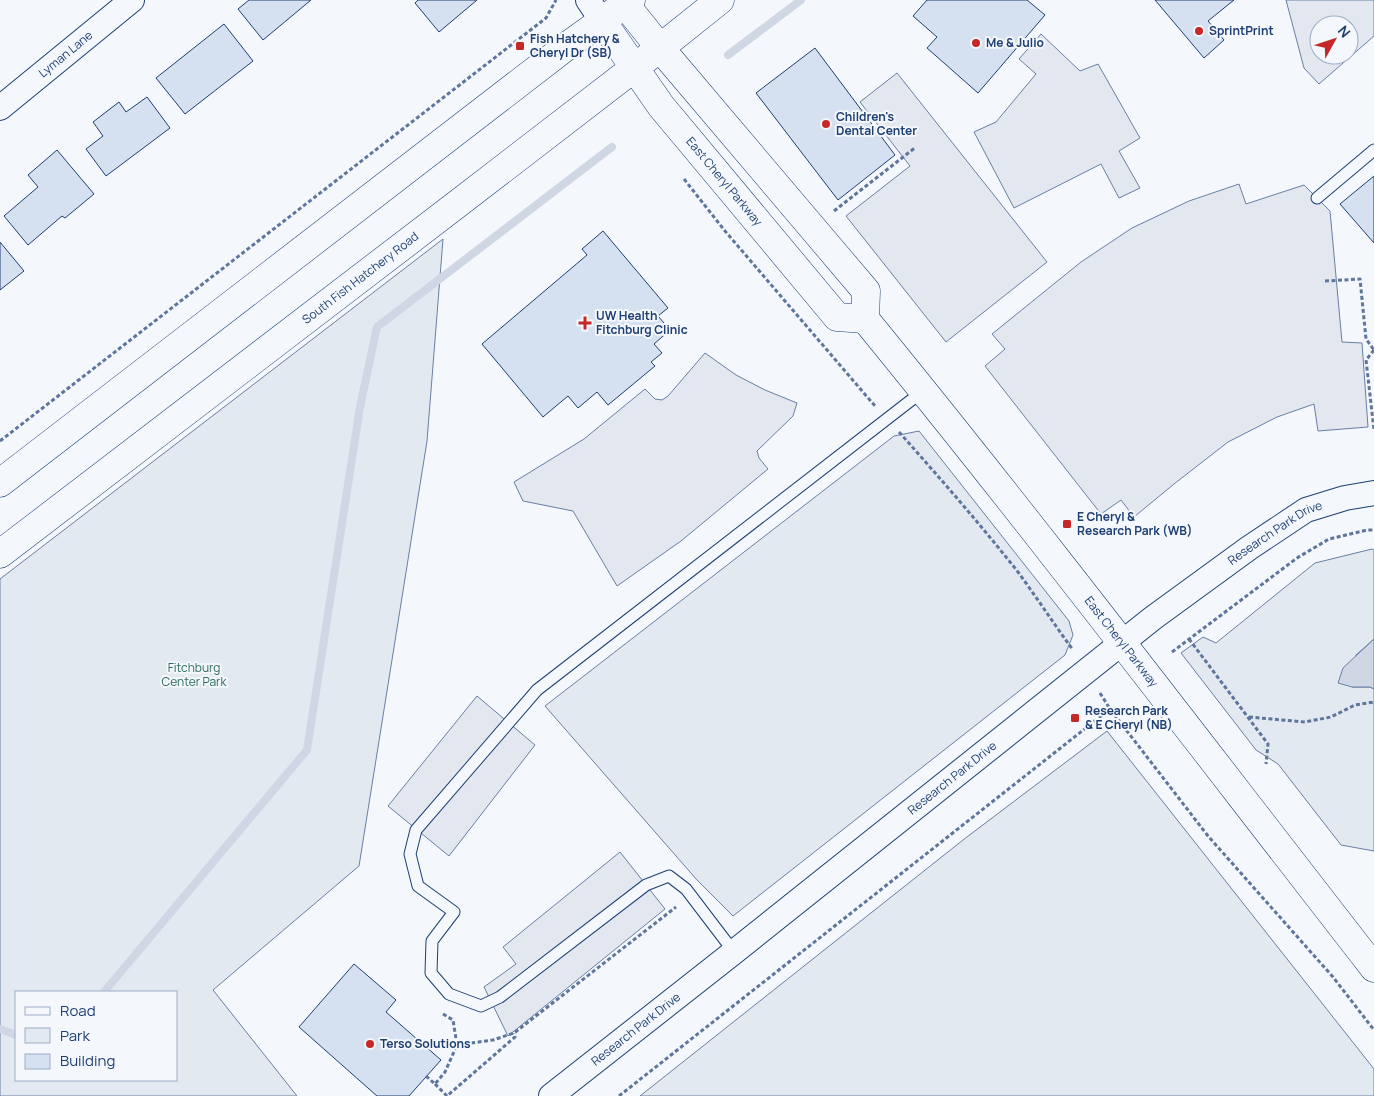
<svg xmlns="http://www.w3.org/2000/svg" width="1374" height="1096" viewBox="0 0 1374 1096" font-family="Manrope,sans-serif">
<rect width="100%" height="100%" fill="#f4f7fb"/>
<path fill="#e3e9f0" stroke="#687fa3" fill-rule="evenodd" d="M 443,239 L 427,441 L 359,866 L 213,990 L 297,1096 L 0,1096 L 0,579 ZM 176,992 L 176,1080 L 16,1080 L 16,992 Z
M 919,431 L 1069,621 L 1073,635 L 1065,655 L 733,916 L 697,880 L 545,706 L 894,436 Z
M 1372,549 L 1374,550 L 1374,639 L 1356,655 L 1352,687 L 1370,687 L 1374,689 L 1374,851 L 1341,845 L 1278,764 L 1256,750 L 1181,653 L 1203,637 L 1216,643 L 1315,563 Z
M 1107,731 L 1374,1069 L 1374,1096 L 640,1096 L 963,840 Z"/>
<path fill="#e3e8f0" stroke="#687fa3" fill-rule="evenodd" d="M 1286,0 L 1374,0 L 1374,36 L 1319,84 L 1304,68 ZM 1319,25 L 1349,25 L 1349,55 L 1319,55 Z
M 1041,34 L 1080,71 L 1098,64 L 1140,138 L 1119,151 L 1140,188 L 1119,198 L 1101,164 L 1014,208 L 974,132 L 996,122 L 1036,74 L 1019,59 Z
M 897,73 L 1047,262 L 946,342 L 846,216 L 910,166 L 860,102 Z
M 1239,184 L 1246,204 L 1304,185 L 1330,211 L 1342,342 L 1362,343 L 1368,427 L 1318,431 L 1314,404 L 1277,417 L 1228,442 L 1174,484 L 1134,517 L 1121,500 L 1101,514 L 985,366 L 1005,349 L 992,334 L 1081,262 L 1132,228 L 1189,201 Z
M 705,353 L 736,375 L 765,390 L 797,403 L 793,416 L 757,451 L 759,458 L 768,469 L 681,541 L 617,586 L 573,511 L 523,501 L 514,482 L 584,439 L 645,389 L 655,399 L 662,400 L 668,396 Z
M 477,696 L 535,745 L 449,856 L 388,806 Z
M 620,852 L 665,909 L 508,1036 L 484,987 L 516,964 L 503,947 Z"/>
<path fill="#cfd7e4" stroke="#687fa3" d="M 1374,639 L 1374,689 L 1370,687 L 1352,687 L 1338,683 L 1343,668 Z"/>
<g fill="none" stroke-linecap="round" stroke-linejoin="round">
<path stroke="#cfd7e4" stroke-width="8" d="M 728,55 L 801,0
M 104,992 L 307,750 L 360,407 L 377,327 L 612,147
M 0,1029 L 16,1035"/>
</g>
<path fill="#d5e0f0" stroke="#1d3f73" d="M 249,0 L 311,0 L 263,40 L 238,9 Z
M 418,0 L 477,0 L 439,32 L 415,3 Z
M 927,0 L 1027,0 L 1045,15 L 978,93 L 927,48 L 937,37 L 913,16 Z
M 1155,0 L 1234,0 L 1208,21 L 1224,40 L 1204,58 Z
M 224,24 L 253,61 L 185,114 L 156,78 Z
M 815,48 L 895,155 L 838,200 L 756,93 Z
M 147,97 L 170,128 L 106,176 L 86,149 L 103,136 L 93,122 L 119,102 L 126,112 Z
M 57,150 L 94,194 L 65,218 L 62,216 L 28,245 L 4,216 L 38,187 L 28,175 Z
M 1374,176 L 1374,243 L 1340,204 Z
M 603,231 L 668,308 L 658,316 L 670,330 L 654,344 L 662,353 L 651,362 L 655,366 L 608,405 L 597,392 L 578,408 L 568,396 L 543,417 L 482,344 L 587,255 L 582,249 Z
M 0,242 L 24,271 L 0,290 Z
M 354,964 L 396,1000 L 386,1012 L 441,1060 L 409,1096 L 377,1096 L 299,1027 Z"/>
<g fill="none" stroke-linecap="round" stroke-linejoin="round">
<g stroke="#1d3f73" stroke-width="13">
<path id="service" d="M 1317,198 L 1374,150
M 734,952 L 686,889 L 669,876 L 646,885 L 500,997 L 481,1006 L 449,994 L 431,973 L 432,941 L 454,912 L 418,886 L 410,854 L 416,830 L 537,690 L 923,391"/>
</g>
<g stroke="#1d3f73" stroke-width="26">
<g id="minor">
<path d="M 588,0 L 602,21"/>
<path id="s1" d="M 0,108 L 132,0"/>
<path id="s2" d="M 551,1096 L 734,952 L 1153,618 L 1249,548 L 1306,510 L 1345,498 L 1374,493"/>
</g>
</g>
<g stroke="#1d3f73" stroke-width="29">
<g id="tertiary">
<path id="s3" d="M 625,4 L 660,48 L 866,291 L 865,319 C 1039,532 1205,751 1374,968"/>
<path id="s4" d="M 602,21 L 661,106 L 837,317 L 865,319"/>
</g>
</g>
<g stroke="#1d3f73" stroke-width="29">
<g id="secondary">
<path d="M 0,483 L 567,46 L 631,0"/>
<path id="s5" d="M 0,554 L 456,205 L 660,48 L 720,0"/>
</g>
</g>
<path stroke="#5e769c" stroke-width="3" stroke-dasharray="4 2.5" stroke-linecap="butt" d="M 684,179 L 725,231 L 875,406
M 834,211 L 916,147
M 1325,281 L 1360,279 L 1366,339 L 1374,350
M 1374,350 L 1366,360 L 1374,430
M 899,432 C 940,478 980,524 1018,572 C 1037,598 1054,624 1073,650
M 0,441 L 546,18 L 556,0
M 1189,639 L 1268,744 L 1266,764
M 1172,652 L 1297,558 L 1329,539 L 1367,530 L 1374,530
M 1100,693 L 1110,709 L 1208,836 L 1333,977 L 1374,1030
M 1249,717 L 1305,722 L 1331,717 L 1355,705 L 1374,702
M 443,1014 L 453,1020 L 457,1045
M 426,1076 L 435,1084 L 445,1072 L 457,1045 L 493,1040 L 514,1033 L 676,907
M 435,1084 L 447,1096 L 515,1037 L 514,1033
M 619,1096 L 1110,709"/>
<use href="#service" stroke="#f4f7fb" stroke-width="11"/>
<use href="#minor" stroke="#f4f7fb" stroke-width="24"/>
<use href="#tertiary" stroke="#f4f7fb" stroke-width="28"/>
<use href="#secondary" stroke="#f4f7fb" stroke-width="28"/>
</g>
<g fill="#c62828" stroke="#f4f7fb" stroke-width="2">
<circle cx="1199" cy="31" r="5"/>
<circle cx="976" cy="43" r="5"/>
<rect x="515" y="41" width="10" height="10" rx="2.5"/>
<circle cx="826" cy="124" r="5"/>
<path d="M582.5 315.5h5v5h5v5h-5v5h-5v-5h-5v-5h5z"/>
<rect x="1062" y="519" width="10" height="10" rx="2.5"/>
<rect x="1070" y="713" width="10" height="10" rx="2.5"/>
<circle cx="370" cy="1044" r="5"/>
</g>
<g text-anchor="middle" stroke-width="4" stroke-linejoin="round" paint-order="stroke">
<g font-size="12" font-weight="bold" fill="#1d3f73" stroke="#f4f7fb" text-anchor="start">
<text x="1209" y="35">SprintPrint</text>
<text x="530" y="43">Fish Hatchery &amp;<tspan x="530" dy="14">Cheryl Dr (SB)</tspan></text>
<text x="986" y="47">Me &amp; Julio</text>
<text x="836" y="121">Children's<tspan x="836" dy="14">Dental Center</tspan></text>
<text x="596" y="320">UW Health<tspan x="596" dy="14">Fitchburg Clinic</tspan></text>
<text x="1077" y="521">E Cheryl &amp;<tspan x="1077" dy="14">Research Park (WB)</tspan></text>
<text x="1085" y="715">Research Park<tspan x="1085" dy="14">&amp; E Cheryl (NB)</tspan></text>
<text x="380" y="1048">Terso Solutions</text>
</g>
<g font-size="12" fill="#1d3f73" stroke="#f4f7fb">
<text dy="4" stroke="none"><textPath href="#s1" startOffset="85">Lyman Lane</textPath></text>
<text dy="4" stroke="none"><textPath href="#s4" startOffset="202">East Cheryl Parkway</textPath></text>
<text dy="4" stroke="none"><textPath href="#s5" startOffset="454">South Fish Hatchery Road</textPath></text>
<text dy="4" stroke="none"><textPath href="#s2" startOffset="918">Research Park Drive</textPath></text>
<text dy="4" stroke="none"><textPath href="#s3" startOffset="815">East Cheryl Parkway</textPath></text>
<text dy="4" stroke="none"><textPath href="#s2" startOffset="512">Research Park Drive</textPath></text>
<text dy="4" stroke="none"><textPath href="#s2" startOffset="108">Research Park Drive</textPath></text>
</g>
<g font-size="12" fill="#2c6c60" stroke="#f4f7fb">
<text x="194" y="672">Fitchburg<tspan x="194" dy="14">Center Park</tspan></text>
</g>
</g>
<rect x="15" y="991" width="162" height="90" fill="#f4f7fb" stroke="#9eadc5"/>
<rect x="25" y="1007" width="25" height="8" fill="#f4f7fb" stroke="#9eadc5"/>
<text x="60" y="1016" font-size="15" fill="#1d3f73">Road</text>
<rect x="25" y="1028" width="25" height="15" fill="#e3e9f0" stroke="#9eadc5"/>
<text x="60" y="1041" font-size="15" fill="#1d3f73">Park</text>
<rect x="25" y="1054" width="25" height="15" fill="#d5e0f0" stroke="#9eadc5"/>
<text x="60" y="1066" font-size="15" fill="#1d3f73">Building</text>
<g transform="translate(1334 40) rotate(50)"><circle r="24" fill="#f4f7fb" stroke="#9eadc5"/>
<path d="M0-4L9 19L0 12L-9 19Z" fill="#c62828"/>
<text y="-8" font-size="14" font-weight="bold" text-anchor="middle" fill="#1d3f73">N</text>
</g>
</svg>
